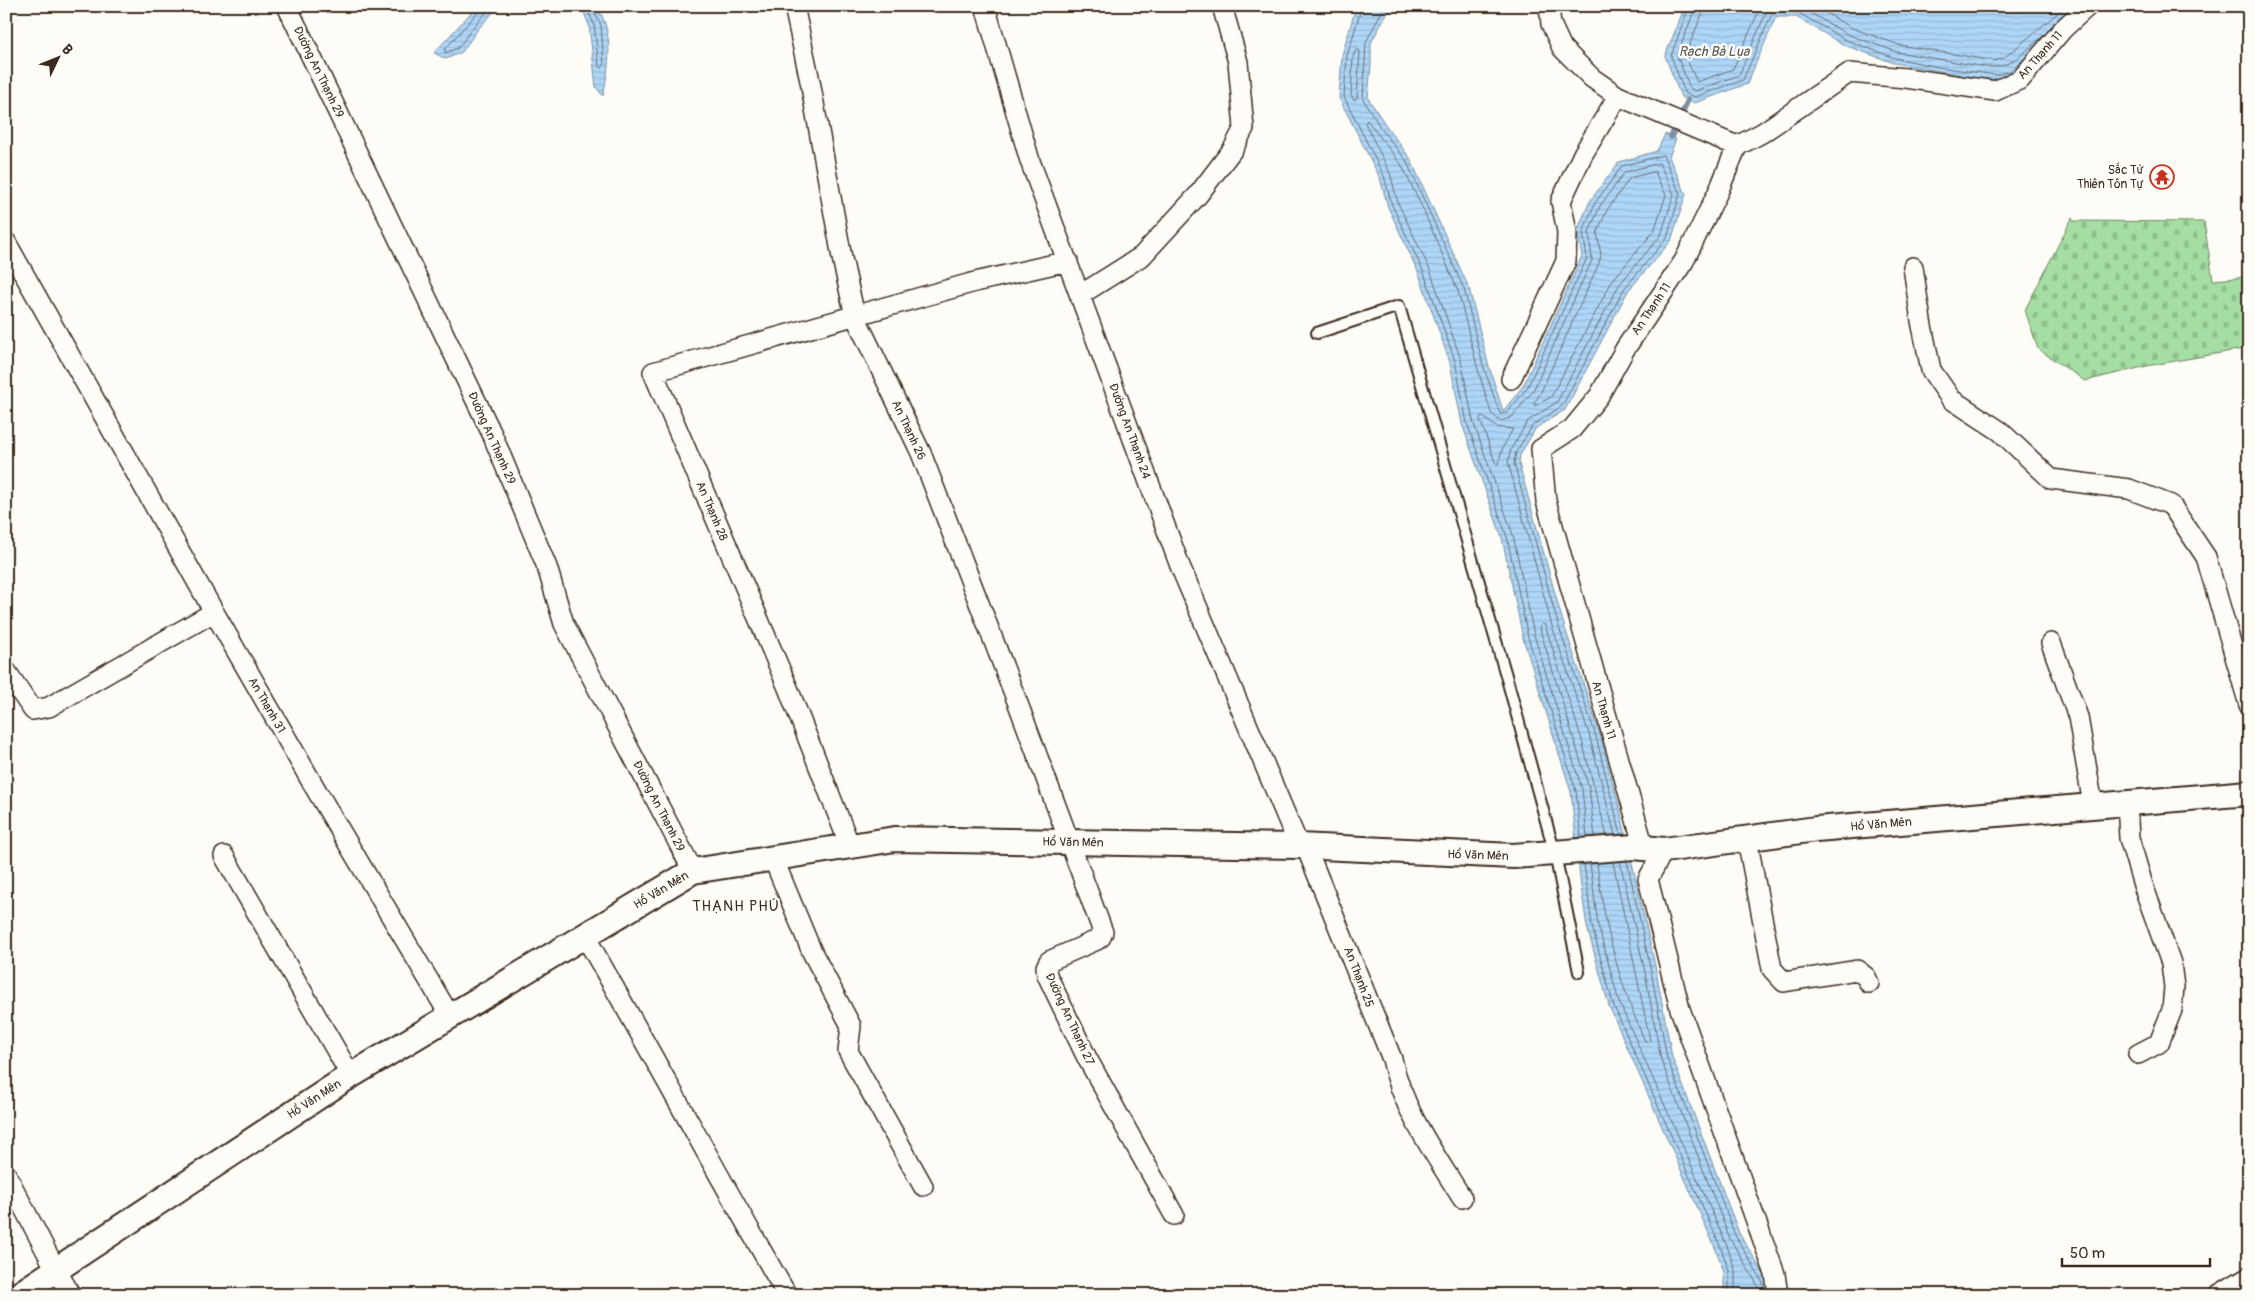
<svg xmlns="http://www.w3.org/2000/svg" width="2255" height="1301" viewBox="0 0 2255 1301" font-family="Pangolin,sans-serif">
<defs>
<pattern id="cemetery-stones" width="16" height="16" patternUnits="userSpaceOnUse" patternTransform="scale(1.25)"><rect width="16" height="16" fill="#a4dea3"/><path d="M2 7V4a2 2 0 0 1 4 0v3zM10 15v-3a2 2 0 0 1 4 0v3z" fill="#8ebf8c"/></pattern>
<pattern id="water-rules" width="6" height="5" patternUnits="userSpaceOnUse" patternTransform="scale(1.25)"><rect width="6" height="5" fill="#add6f8"/><path d="M0 2.5h6" fill="none" stroke="#96b8d4"/></pattern>
</defs>
<rect width="100%" height="100%" fill="#fdfcf7"/>
<filter id="ink" filterUnits="userSpaceOnUse"><feTurbulence type="fractalNoise" baseFrequency=".02" numOctaves="2"/><feDisplacementMap in="SourceGraphic" scale="10" xChannelSelector="R" yChannelSelector="G"/><feConvolveMatrix kernelMatrix="1 2 1 2 8 2 1 2 1" color-interpolation-filters="sRGB"/></filter>
<g filter="url(#ink)">
<path fill="url(#cemetery-stones)" stroke="#708460" d="M 2072,218 L 2073,221 L 2204,222 L 2213,280 L 2249,277 L 2249,348 L 2147,366 L 2085,381 L 2038,349 L 2025,310 Z"/>
<path fill="url(#water-rules)" stroke="#7f91a1" d="M 477,6 L 499,6 L 478,29 L 462,52 L 446,59 L 434,53 Z
M 581,6 L 596,6 C 615,32 609,67 603,96 L 596,87 L 589,25 Z
M 1358,6 L 1395,6 L 1386,15 L 1371,43 L 1371,65 L 1368,98 L 1387,127 L 1410,158 L 1469,288 L 1488,363 L 1503,411 L 1523,386 L 1582,256 L 1577,231 L 1590,201 L 1619,162 L 1657,151 L 1665,134 L 1676,139 L 1669,157 L 1686,194 L 1671,241 L 1628,291 L 1565,410 L 1536,428 L 1520,455 L 1519,464 L 1563,622 L 1599,731 L 1620,809 L 1656,970 L 1672,1057 L 1739,1233 L 1770,1284 L 1768,1295 L 1724,1295 L 1724,1272 L 1716,1250 L 1609,1006 L 1587,927 L 1581,887 L 1571,792 L 1523,638 L 1502,538 L 1462,424 L 1450,363 L 1419,274 L 1388,207 L 1380,178 L 1339,98 L 1342,55 L 1355,10 Z
M 1685,6 L 2092,6 L 2013,75 L 1997,80 L 1983,79 L 1894,63 L 1844,45 L 1796,17 L 1776,17 L 1747,84 L 1695,103 L 1681,97 L 1665,56 Z"/>
<g fill="none" stroke-linecap="round" stroke-linejoin="round">
<path stroke="#696f75" stroke-width="1" d="M 480,6 L 479,11 L 445,49 L 445,53 L 458,48 L 474,26 L 492,6
M 1362,6 L 1347,56 L 1344,97 L 1384,176 L 1392,205 L 1424,273 L 1455,361 L 1467,423 L 1507,537 L 1528,637 L 1576,791 L 1581,838
M 1388,6 L 1381,13 L 1366,42 L 1363,99 L 1382,130 L 1406,160 L 1464,289 L 1483,365 L 1500,414 L 1507,413 L 1527,388 L 1587,258 L 1583,232 L 1595,203 L 1622,166 L 1663,155 L 1680,194 L 1667,238 L 1624,289 L 1562,406 L 1533,425 L 1516,452 L 1514,463 L 1558,624 L 1595,733 L 1621,835
M 1689,6 L 1671,56 L 1685,93 L 1695,97 L 1743,80 L 1771,16 L 1776,12 L 1797,12 L 1846,40 L 1895,58 L 1938,67 L 1996,75 L 2010,71 L 2021,62
M 1696,6 L 1677,56 L 1690,88 L 1695,91 L 1739,75 L 1766,13 L 1775,6
M 1703,6 L 1702,14 L 1685,56 L 1697,82 L 1733,69 L 1761,6
M 1798,6 L 1849,35 L 1897,52 L 1985,67 C 2010,70 2025,51 2043,36
M 1814,6 L 1852,28 L 1899,45 L 1995,61 L 2004,58 L 2066,6
M 591,11 L 594,12 L 601,25 L 604,65 L 602,68 L 599,67 L 594,24 L 589,13 Z
M 1357,49 L 1360,51 L 1357,98 L 1354,100 L 1351,95 L 1353,57 Z
M 1655,172 L 1666,195 L 1654,231 L 1612,281 L 1551,397 L 1535,406 L 1534,403 L 1540,394 L 1599,263 L 1601,255 L 1597,233 L 1607,210 L 1630,178 Z
M 1482,416 L 1496,427 L 1513,429 L 1503,447 L 1498,464 L 1495,462 L 1480,419 Z
M 1587,837 L 1582,789 L 1534,635 L 1513,535 L 1473,421 L 1461,360 L 1430,270 L 1398,203 L 1390,173 L 1365,123 L 1367,120 L 1401,164 L 1422,207 L 1458,291 L 1477,366 L 1491,413 L 1500,421 L 1511,418 L 1533,391 L 1592,260 L 1589,232 L 1600,206 L 1625,172 L 1659,163 L 1674,194 L 1661,235 L 1619,285 L 1557,402 L 1528,421 L 1511,449 L 1508,462 L 1552,626 L 1589,734 L 1615,835
M 1595,837 L 1589,788 L 1541,633 L 1540,626 L 1542,624 L 1545,625 L 1581,737 L 1607,836
M 1620,861 L 1645,972 L 1661,1060 L 1729,1237 L 1758,1286 L 1757,1295
M 1627,861 L 1651,971 L 1667,1058 L 1735,1235 L 1764,1285 L 1764,1295
M 1590,863 L 1598,925 L 1619,1002 L 1727,1246 L 1735,1270 L 1735,1295
M 1597,863 C 1604,926 1619,983 1645,1041 L 1648,1043 L 1650,1040 L 1613,862
M 1584,864 L 1592,926 L 1613,1004 L 1721,1248 L 1729,1271 L 1729,1295"/>
<path stroke="#7f91a1" stroke-width="5.5" d="M 1671,137 L 1688,100"/>
<g stroke="#3b2a1e" stroke-width="14">
<path id="service" d="M 1317,333 L 1399,306 L 1507,679 L 1555,854 L 1579,972"/>
</g>
<g stroke="#3b2a1e" stroke-width="22">
<path id="minor" d="M 287,6 L 492,434 L 547,567 L 564,624 L 693,871
M 794,6 L 810,81 L 842,258 L 855,316 L 921,453 L 1020,709 L 1103,932 L 1101,937 L 1097,940 L 1049,961 L 1046,967 L 1047,975 L 1087,1058 L 1174,1215
M 985,6 L 1030,161 L 1180,566 L 1299,846
M 1549,6 L 1551,24 L 1562,48 L 1592,78 L 1618,96 L 1737,146
M 6,242 L 214,612
M 1913,267 L 1921,321 L 1931,370 L 1951,399 L 2000,431 L 2051,479 L 2129,489 L 2171,505 L 2206,557 L 2249,705
M 1080,295 L 1142,256 L 1198,195 L 1233,149 L 1244,128 L 1238,62 L 1222,6
M 1511,379 L 1566,261 L 1567,232 L 1561,201 L 1583,154 L 1618,96
M 2051,643 L 2078,717 L 2093,805
M 6,671 L 33,710 L 49,707 L 214,612 L 318,793 L 450,1016
M 2127,803 L 2129,838 L 2143,885 L 2171,963 L 2174,987 L 2172,1010 L 2159,1043 L 2138,1054
M 1747,839 L 1772,969 L 1784,982 L 1857,970 L 1866,977 L 1869,983
M 850,846 L 788,688 L 653,372 L 975,282 L 1068,261
M 1306,847 L 1392,1059 C 1403,1111 1435,1154 1462,1198
M 1644,848 L 1546,501 L 1541,449 L 1572,429 L 1599,396 L 1625,349 L 1684,261 L 1719,190 L 1737,146 L 1762,133 L 1849,73 L 1906,78 L 1995,91 L 2021,79 L 2063,29 L 2088,6
M 1664,850 L 1648,879 L 1680,1009 L 1775,1274 L 1778,1295
M 224,856 L 351,1076
M 773,858 L 812,952 L 851,1026 L 848,1051 L 923,1186
M 585,936 C 653,1055 718,1176 787,1295
M 6,1174 L 56,1270 L 71,1295
M 2218,1295 L 2249,1276"/>
</g>
<g stroke="#3b2a1e" stroke-width="28">
<path id="tertiary" d="M 18,1295 L 342,1081 L 693,871 L 895,839 L 1299,846 L 1513,856 L 1634,847 L 1664,850 L 1816,829 L 2249,793"/>
</g>
<use href="#service" stroke="#fdfcf7" stroke-width="10"/>
<use href="#minor" stroke="#fdfcf7" stroke-width="19"/>
<use href="#tertiary" stroke="#fdfcf7" stroke-width="24"/>
</g>
</g>
<defs>
<g id="temple-ring" transform="scale(1.25)"><circle r="9.5" fill="#fdfcf7" stroke="#c8321e" stroke-width="1.5"/><path d="M0-6L5-2H3V0L6.5 2.5H4V6H1.5V3h-3V6H-4V2.5H-6.5L-3 0V-2H-5Z" fill="#c8321e"/></g>
</defs>
<g fill-rule="evenodd">
<use href="#temple-ring" x="2162" y="177"/>
</g>
<g text-anchor="middle" stroke-width="5" stroke-linejoin="round" paint-order="stroke">
<g font-size="12" fill="#3b2a1e" stroke="#fdfcf7">
<text transform="translate(2040 55) rotate(-48)" y="4">An Thạnh 11</text>
<text transform="translate(319 72) rotate(64)" y="4">Đường An Thạnh 29</text>
<text transform="translate(1651 309) rotate(-56)" y="4">An Thạnh 11</text>
<text transform="translate(909 430) rotate(65)" y="4">An Thạnh 26</text>
<text transform="translate(1130 431) rotate(70)" y="4">Đường An Thạnh 24</text>
<text transform="translate(492 438) rotate(66)" y="4">Đường An Thạnh 29</text>
<text transform="translate(712 511) rotate(67)" y="4">An Thạnh 28</text>
<text transform="translate(267 705) rotate(60)" y="4">An Thạnh 31</text>
<text transform="translate(1604 710) rotate(74)" y="4">An Thạnh 11</text>
<text transform="translate(659 806) rotate(63)" y="4">Đường An Thạnh 29</text>
<text transform="translate(1881 824) rotate(-5)" y="4">Hồ Văn Mên</text>
<text transform="translate(1073 842) rotate(1)" y="4">Hồ Văn Mên</text>
<text transform="translate(1478 855) rotate(2)" y="4">Hồ Văn Mên</text>
<text transform="translate(661 890) rotate(-31)" y="4">Hồ Văn Mên</text>
<text transform="translate(1359 977) rotate(69)" y="4">An Thạnh 25</text>
<text transform="translate(1070 1019) rotate(65)" y="4">Đường An Thạnh 27</text>
<text transform="translate(314 1099) rotate(-33)" y="4">Hồ Văn Mên</text>
</g>
<g font-size="12" fill="#3b2a1e" stroke="#fdfcf7" text-anchor="end">
<text x="2144" y="174">Sắc Tứ<tspan x="2144" dy="14">Thiên Tôn Tự</tspan></text>
</g>
<g font-size="14" font-style="italic" fill="#585554" stroke="#fdfcf7">
<text x="1714" y="56">Rạch Bà Lụa</text>
</g>
<g font-size="15" letter-spacing="1" fill="#3b2a1e" stroke="#fdfcf7">
<text x="736" y="911">THẠNH PHÚ</text>
</g>
</g>
<rect width="2255" height="1301" fill="none" stroke="#fdfcf7" stroke-width="25"/>
<rect x="12" y="12" width="2230" height="1276" fill="none" stroke="#3b2a1e" stroke-width="2" filter="url(#ink)"/>
<g transform="translate(58 58) rotate(47)" stroke="#fdfcf7" stroke-width="4" paint-order="stroke">
<path d="M0-4L9 19L0 12L-9 19Z" fill="#3b2a1e"/>
<text y="-8" font-size="14" font-weight="bold" text-anchor="middle" fill="#3b2a1e">B</text>
</g>
<path d="M2062 1258v8h148v-8" fill="none" stroke="#3b2a1e" stroke-width="2.5"/>
<text x="2070" y="1258" font-size="15" fill="#3b2a1e" stroke="#fdfcf7" stroke-width="4" paint-order="stroke">50 m</text>
</svg>
